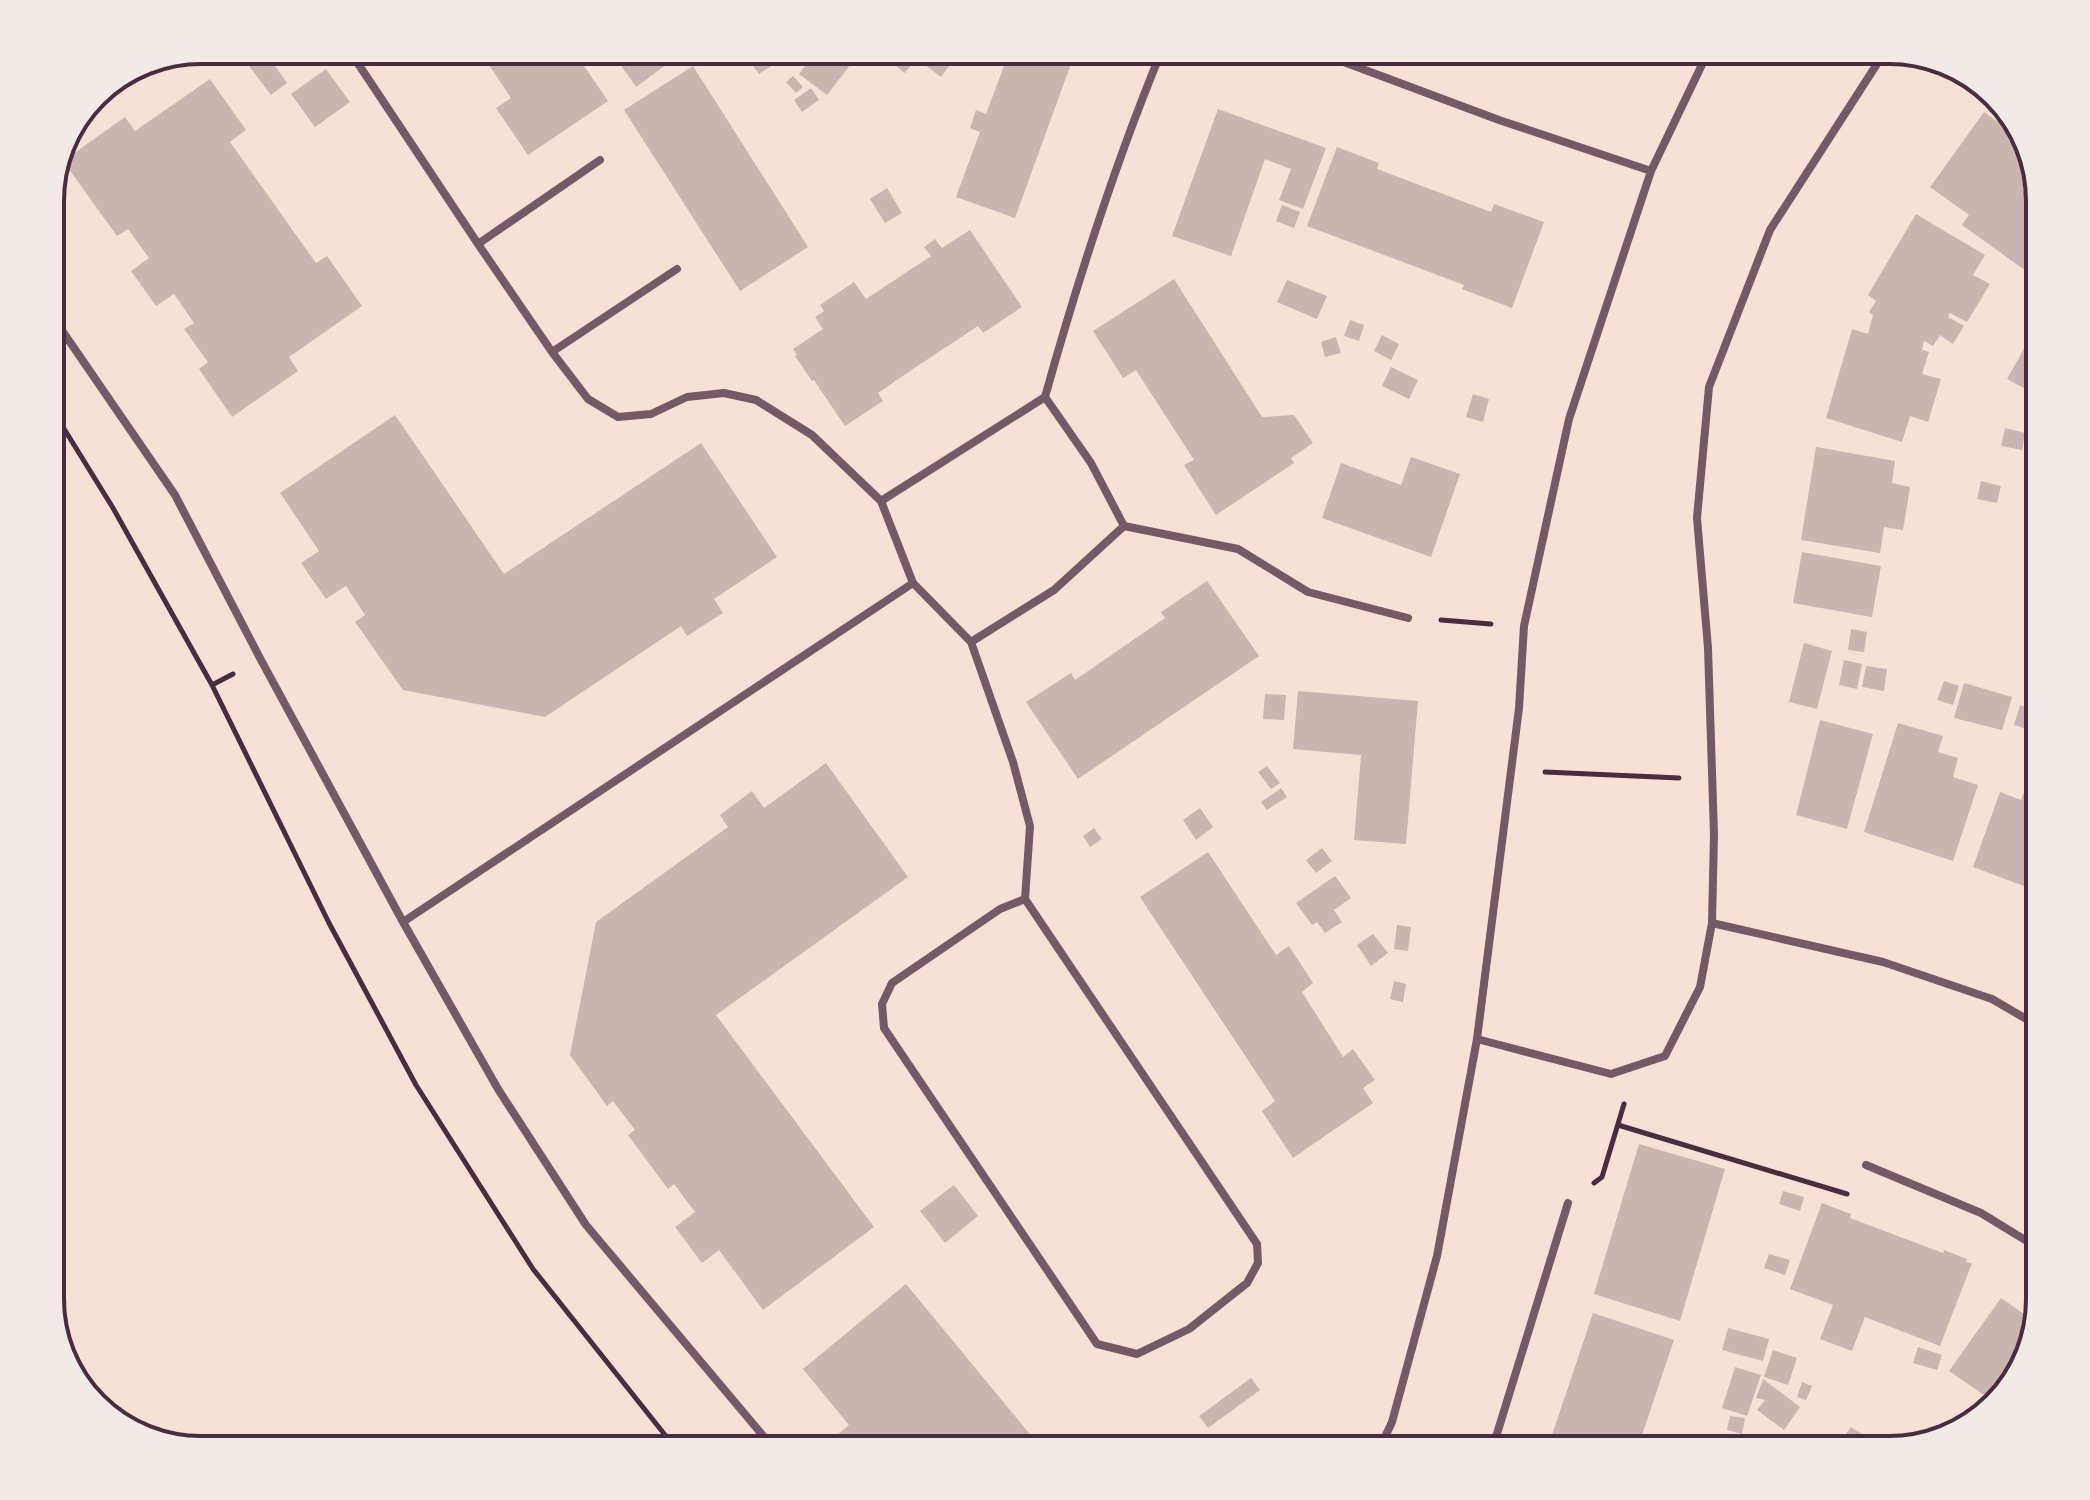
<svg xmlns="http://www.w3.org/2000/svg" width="2090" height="1500" viewBox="0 0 2090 1500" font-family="'Varela Round',sans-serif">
<rect width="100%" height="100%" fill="#f7e1d7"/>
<path fill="#ccb4b1" d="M 237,50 L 264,50 L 287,83 L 271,95 Z
M 479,50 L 573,50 L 608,101 L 528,155 L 496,108 L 511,98 Z
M 619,50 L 673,50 L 678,56 L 636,87 L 613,54 Z
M 830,50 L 841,50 L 854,60 L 827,95 L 799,74 L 814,54 L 822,60 Z
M 875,50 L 922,50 L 905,73 Z
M 1010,50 L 1076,50 L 1015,218 L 956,197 L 980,132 L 970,128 L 976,110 L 986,114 Z
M 761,53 L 771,66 L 759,74 L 750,62 Z
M 933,54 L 949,66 L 941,77 L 925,65 Z
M 693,66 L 808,247 L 740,291 L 624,110 Z
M 326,69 L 350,102 L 315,127 L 291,94 Z
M 793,76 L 803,87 L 796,93 L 786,82 Z
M 210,79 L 246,130 L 230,142 L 316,263 L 327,256 L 362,306 L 289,357 L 298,371 L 232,417 L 199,369 L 208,362 L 184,329 L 194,323 L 174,294 L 156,306 L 131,271 L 149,258 L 128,229 L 117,236 L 63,161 L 125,117 L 135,131 Z
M 811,88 L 819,100 L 802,112 L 794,100 Z
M 1218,109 L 1326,148 L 1303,209 L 1279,200 L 1291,169 L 1265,159 L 1231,256 L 1172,236 Z
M 1984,112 L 2026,142 L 2040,201 L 2036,209 L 2040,212 L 2040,281 L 1962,225 L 1969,215 L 1930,187 Z
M 1337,147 L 1379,163 L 1377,169 L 1491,212 L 1494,204 L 1544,222 L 1512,308 L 1462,289 L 1464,285 L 1307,226 Z
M 887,188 L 902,213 L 885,223 L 870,199 Z
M 1282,205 L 1300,212 L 1294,228 L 1276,221 Z
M 1916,214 L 1985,255 L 1973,275 L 1990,284 L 1967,322 L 1950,313 L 1948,317 L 1964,326 L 1953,344 L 1940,335 L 1933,346 L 1924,341 L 1922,350 L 1929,352 L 1922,374 L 1941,379 L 1928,422 L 1910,416 L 1902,442 L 1826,418 L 1852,329 L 1868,334 L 1873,315 L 1869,312 L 1876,301 L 1868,295 Z
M 970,230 L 1022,307 L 983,333 L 978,326 L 913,369 L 878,393 L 883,401 L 845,426 L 814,380 L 812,381 L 795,356 L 797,355 L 793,349 L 823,329 L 815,317 L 824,311 L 820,305 L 854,282 L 866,299 L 931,256 L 924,247 L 935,239 L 942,248 Z
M 1174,279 L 1262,417 L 1294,415 L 1313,443 L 1291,458 L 1294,463 L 1216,515 L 1184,465 L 1194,460 L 1136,370 L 1123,378 L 1093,331 Z
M 1287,280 L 1327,296 L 1317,319 L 1277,302 Z
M 1350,320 L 1364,325 L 1359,341 L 1344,336 Z
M 2040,320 L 2040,393 L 2038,396 L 2007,379 Z
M 1382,335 L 1399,344 L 1391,360 L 1374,351 Z
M 1336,337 L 1341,353 L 1325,357 L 1321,342 Z
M 1391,367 L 1418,380 L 1409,399 L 1382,386 Z
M 1473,394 L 1489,399 L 1483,422 L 1466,417 Z
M 395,415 L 504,574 L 701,443 L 777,557 L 714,599 L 723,613 L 687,636 L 681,626 L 545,717 L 403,690 L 355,622 L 365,615 L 346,586 L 326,599 L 301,563 L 319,551 L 280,493 Z
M 2005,428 L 2025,433 L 2022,450 L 2001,446 Z
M 1816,447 L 1895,461 L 1892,483 L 1910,487 L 1906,512 L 1903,530 L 1884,527 L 1880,553 L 1801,540 Z
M 1411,457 L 1460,474 L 1431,557 L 1322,518 L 1341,463 L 1401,485 Z
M 1981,481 L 2001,486 L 1997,503 L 1977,499 Z
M 1802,552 L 1881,566 L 1872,617 L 1793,603 Z
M 1207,581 L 1259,656 L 1078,779 L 1026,702 L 1071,673 L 1075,680 L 1165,618 L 1161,612 Z
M 1851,629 L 1867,632 L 1864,652 L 1848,650 Z
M 1804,643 L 1832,651 L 1817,709 L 1789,702 Z
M 1844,660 L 1862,664 L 1857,689 L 1839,685 Z
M 1866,666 L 1887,669 L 1884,691 L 1862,687 Z
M 1944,681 L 1959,686 L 1953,705 L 1937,700 Z
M 1964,683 L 2012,697 L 2002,730 L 1954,718 Z
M 1298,691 L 1418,701 L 1406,844 L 1354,840 L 1361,755 L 1293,749 Z
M 1265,694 L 1286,695 L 1284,720 L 1263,719 Z
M 2020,705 L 2036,710 L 2030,730 L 2014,725 Z
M 1820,720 L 1873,734 L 1847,829 L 1796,815 Z
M 1898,723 L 1943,736 L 1938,752 L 1958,758 L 1953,777 L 1978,785 L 1953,861 L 1864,832 Z
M 826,763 L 908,877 L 716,1015 L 874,1227 L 763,1310 L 719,1250 L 702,1263 L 675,1227 L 695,1212 L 674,1184 L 668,1189 L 628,1135 L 635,1130 L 613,1101 L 607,1106 L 570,1055 L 596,922 L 728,827 L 720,815 L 752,791 L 764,808 Z
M 1267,766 L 1280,783 L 1271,789 L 1258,772 Z
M 2028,782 L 2040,787 L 2040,892 L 1973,867 L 2000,792 L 2021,800 Z
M 1281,788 L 1287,797 L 1267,810 L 1261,802 Z
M 1200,808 L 1213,827 L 1196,840 L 1183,820 Z
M 1094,828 L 1102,839 L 1090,847 L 1083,836 Z
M 1322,848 L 1332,861 L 1316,873 L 1306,860 Z
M 1208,852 L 1276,955 L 1289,946 L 1313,983 L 1302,992 L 1343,1057 L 1353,1049 L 1375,1080 L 1363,1088 L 1373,1103 L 1293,1158 L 1262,1111 L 1275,1101 L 1140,897 Z
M 1335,876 L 1351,898 L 1334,910 L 1342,922 L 1325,933 L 1317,922 L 1312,925 L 1296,903 Z
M 1397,925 L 1411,927 L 1408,951 L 1394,949 Z
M 1373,934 L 1388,953 L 1371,966 L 1357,945 Z
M 1394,981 L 1406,984 L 1403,1002 L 1390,999 Z
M 1639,1144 L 1725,1169 L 1680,1321 L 1594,1294 Z
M 954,1185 L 978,1216 L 945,1243 L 920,1211 Z
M 1783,1191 L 1804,1197 L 1800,1211 L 1779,1204 Z
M 1822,1203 L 1851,1214 L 1850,1218 L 1943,1253 L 1944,1250 L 1967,1259 L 1966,1262 L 1972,1263 L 1940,1346 L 1865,1317 L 1852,1351 L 1820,1339 L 1833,1305 L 1790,1289 Z
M 1769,1254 L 1790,1260 L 1785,1275 L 1764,1268 Z
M 906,1284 L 1043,1450 L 841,1450 L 832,1439 L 849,1425 L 803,1369 Z
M 2001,1298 L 2024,1314 L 2022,1317 L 2032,1323 L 2009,1390 L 1970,1423 L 1987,1397 L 1949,1371 Z
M 1593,1313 L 1674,1340 L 1637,1450 L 1547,1450 Z
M 1728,1328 L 1769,1339 L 1763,1361 L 1722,1350 Z
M 1918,1347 L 1942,1355 L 1937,1370 L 1913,1363 Z
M 1773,1350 L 1797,1358 L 1788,1385 L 1764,1377 Z
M 1735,1367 L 1761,1375 L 1747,1416 L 1722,1408 Z
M 1251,1378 L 1260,1390 L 1208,1428 L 1199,1416 Z
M 1763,1379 L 1800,1407 L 1784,1430 L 1757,1410 L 1765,1400 L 1756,1398 Z
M 1802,1382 L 1812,1386 L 1806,1400 L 1797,1397 Z
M 1730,1416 L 1745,1418 L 1742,1434 L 1727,1430 Z
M 1851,1427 L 1879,1445 L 1875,1450 L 1835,1450 Z"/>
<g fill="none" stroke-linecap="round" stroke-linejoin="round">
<path stroke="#4a2c40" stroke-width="5" d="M 50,406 L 113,508 L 212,685 L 329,923 L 416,1085 L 533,1269 L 677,1450
M 1441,620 L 1491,624
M 212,685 L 233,674
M 1545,772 L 1679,778
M 1618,1125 L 1847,1194
M 1594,1183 L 1602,1177 L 1624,1104"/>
<path stroke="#755966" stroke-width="8" d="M 349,50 L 478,244 L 552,352 L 588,399 L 618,417 L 651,414 L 687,397 L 724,393 L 756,400 L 812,435 L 881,501
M 1318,50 L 1341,61 L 1499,120 L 1651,171
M 478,244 L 600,160
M 50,313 L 175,495 L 261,660 L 403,922 L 498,1089 L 586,1225 L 775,1450
M 552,352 L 677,269
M 1045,397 L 1091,463 L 1124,526 L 1054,590 L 971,642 L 913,583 L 881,501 Z
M 1045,397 C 1078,279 1115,163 1162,50
M 1124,526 L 1238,549 L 1308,592 L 1408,618
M 971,642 L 1013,762 L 1030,826 L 1025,899 L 1257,1244 L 1258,1263 L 1247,1283 L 1189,1329 L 1137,1354 L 1097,1344 L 884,1028 L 882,1004 L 892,983 L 1000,909 L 1025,899
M 403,922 L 913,583
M 1712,923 L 1883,962 L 1992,999 L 2040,1027
M 1477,1039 L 1611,1074 L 1665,1056 L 1700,987 L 1712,923 L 1714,834 L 1708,648 L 1697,518 L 1709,387 L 1770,230 L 1886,50
M 1866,1165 L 1981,1213 L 2040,1249
M 1379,1450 L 1392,1422 L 1437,1256 L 1477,1039 L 1519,708 L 1524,626 L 1569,419 L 1651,171 L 1709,50
M 1492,1450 L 1568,1203"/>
</g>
<path d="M0 0H2090V1500H0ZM201 64H1889A137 137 0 0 1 2026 201V1299A137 137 0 0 1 1889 1436H201A137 137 0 0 1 64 1299V201A137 137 0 0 1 201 64Z" fill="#f1eae7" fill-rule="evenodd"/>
<path fill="none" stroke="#4a2c40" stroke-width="4" d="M201 64H1889A137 137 0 0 1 2026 201V1299A137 137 0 0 1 1889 1436H201A137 137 0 0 1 64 1299V201A137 137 0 0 1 201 64Z"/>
</svg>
